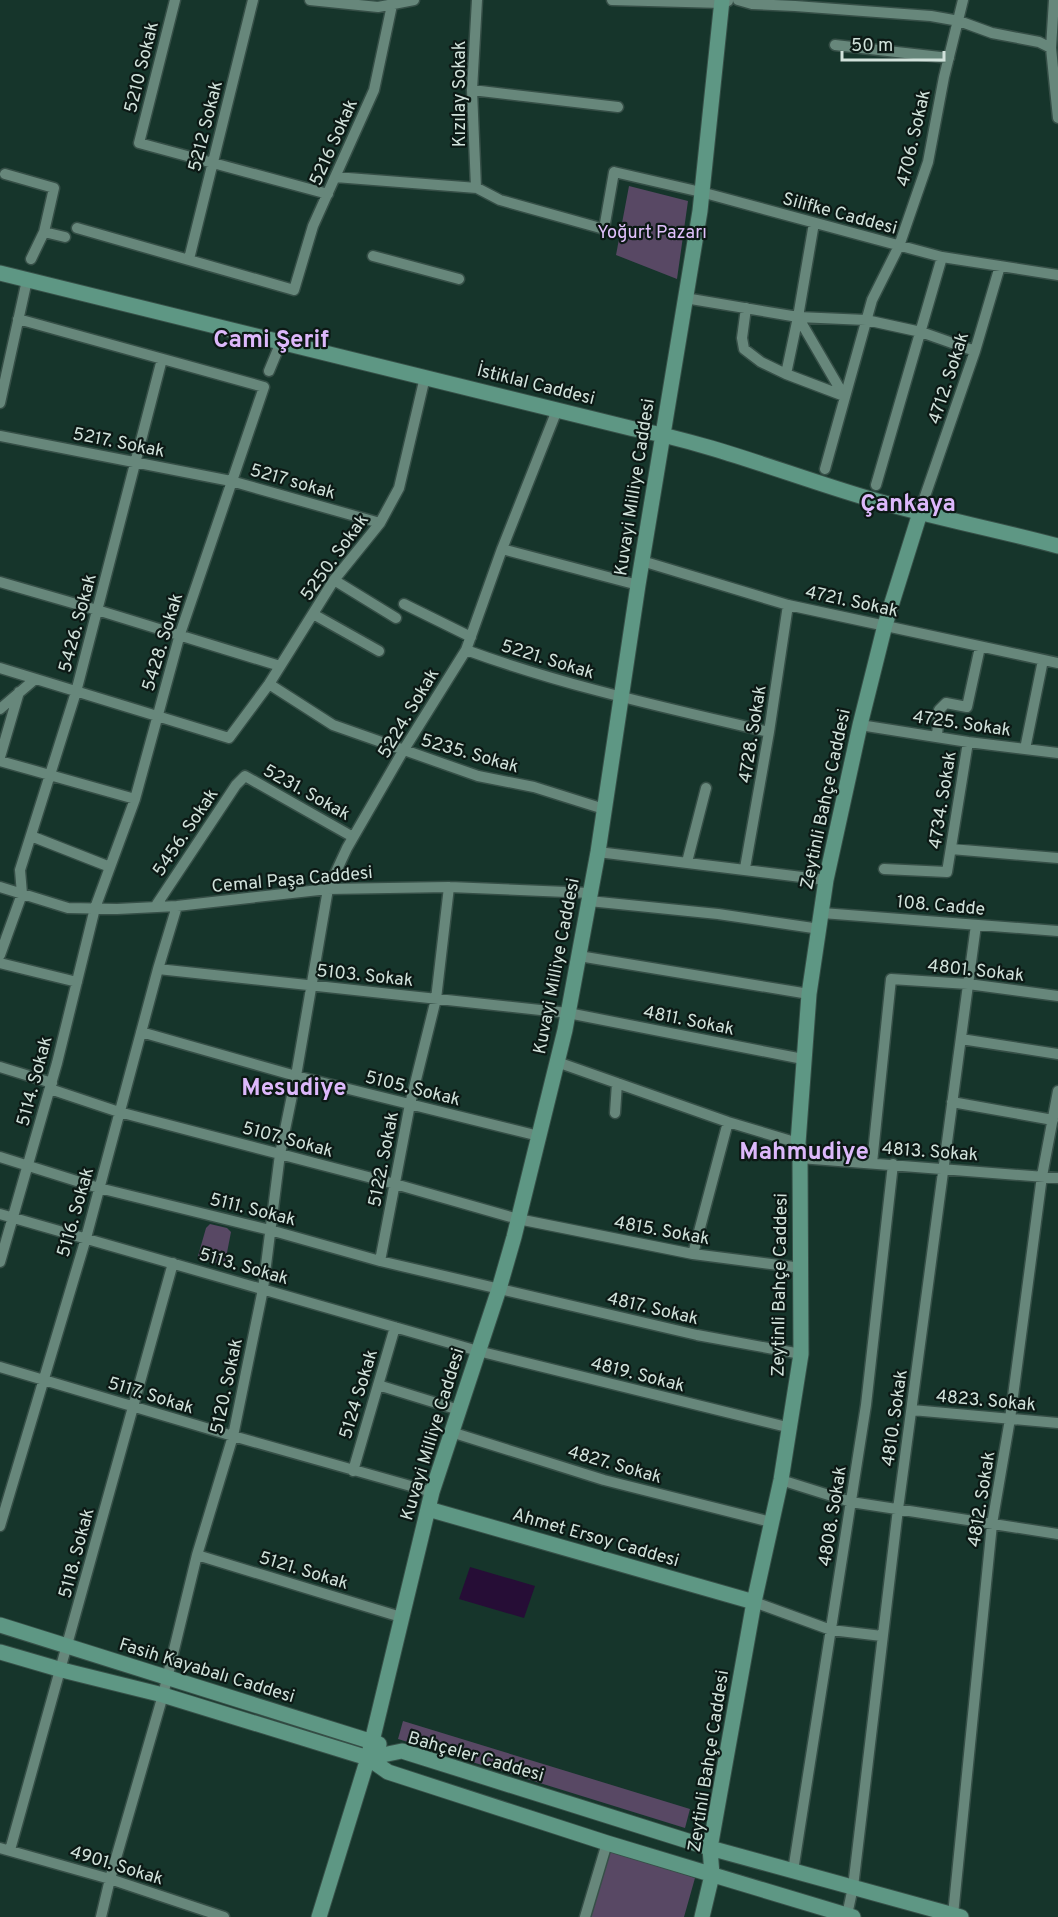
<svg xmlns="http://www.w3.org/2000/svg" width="1058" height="1917" viewBox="0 0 1058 1917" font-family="Overpass,sans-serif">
<rect width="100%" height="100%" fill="#16352b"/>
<path fill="#584864" d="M 629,186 L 688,201 L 677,279 L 616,255 Z
M 210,1224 L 227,1228 L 231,1232 L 225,1263 L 220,1265 L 198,1256 L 206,1228 Z
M 403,1721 L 690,1809 L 685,1828 L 398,1739 Z
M 609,1849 L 695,1878 L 684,1917 L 588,1917 Z"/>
<path fill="#260d36" d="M 470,1567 L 535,1586 L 524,1618 L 459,1599 Z"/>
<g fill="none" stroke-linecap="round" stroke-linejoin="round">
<g stroke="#364f47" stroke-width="13">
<path id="street" d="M 175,0 L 139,143 L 328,194
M 310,0 L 378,7 L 414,0
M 612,0 L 722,3 L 728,1
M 738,0 L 752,4 L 795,6 L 931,16 L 959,21 L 992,33 L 1039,42 L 1051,48
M 1054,0 L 1051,48 L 1058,118
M 835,45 L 949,58
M 472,90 L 618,107
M 5,174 L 54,188 L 44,232 L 65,237
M 335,177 L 477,188 L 500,200 L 604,229 L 614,172 L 701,192 L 942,257 L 1058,275
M 476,188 L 472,90 L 477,0
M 77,228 L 294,290 L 313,226 L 374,90 L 392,5
M 373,256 L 459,279
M 31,259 L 44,232
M 189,259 L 253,0
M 685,298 L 798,317 L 814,223
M 746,308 L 742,338 L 744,349 L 761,362 L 786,374
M 798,317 L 866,320 L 921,332 L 975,351
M 798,317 L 786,374 L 844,396
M 798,317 L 844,396
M 269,371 L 281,342
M 0,403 L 27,280
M 0,436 L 231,481 L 380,523
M 825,469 L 872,300 L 899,246 L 928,162 L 944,77 L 963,0
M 876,485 L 942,257
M 924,499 L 975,351 L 1000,266
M 502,549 L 638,585
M 642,561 L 788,605 L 1058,663
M 334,580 L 396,618
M 0,582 L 97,610 L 280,666
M 404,604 L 471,637
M 313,614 L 379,651
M 466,650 C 565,686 667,708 769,732
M 0,668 L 229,738 L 269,684 L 334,580 L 380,523 L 399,488 L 425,377
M 269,684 L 333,725 L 478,776 L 534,787 L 604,809
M 0,709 L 34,680
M 860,725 L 968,742 L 1058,753
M 937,736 L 939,710 L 946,703 L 967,707 L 980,647
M 1025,749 L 1043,660
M 0,757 L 19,692
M 0,761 L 135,799
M 31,836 L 110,867
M 951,849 L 1058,858
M 598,852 L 826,880
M 687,862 L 706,788
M 745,868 L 769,732 L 788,605
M 884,869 L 947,872 L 968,742
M 0,887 L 68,908 L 117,909 L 177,906 L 328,889 L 449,887 L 590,893
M 589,901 L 718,914 L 820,929
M 155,907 L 236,785 L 245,776 L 353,837
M 822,913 L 1058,931
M 0,955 L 22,894 L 20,870 L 76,692 L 162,359
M 579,956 L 809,994
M 0,963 L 77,982
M 158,969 L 568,1013 L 803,1059
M 141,1032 L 296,1076 L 539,1136
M 961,1039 L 1058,1054
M 557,1062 L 728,1122 L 798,1143
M 0,1067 L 52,1083
M 50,1089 L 119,1112 L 395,1184 L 518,1219 L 693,1254 L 802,1268
M 952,1102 L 1053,1120
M 615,1113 L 617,1083
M 0,1157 L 99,1188 L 270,1230 L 380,1261 L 697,1335 L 801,1354
M 800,1158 L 1058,1178
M 872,1163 L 891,979 L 968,984 L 1058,996
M 0,1214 L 478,1351 L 791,1428
M 693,1254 L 728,1122
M 380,1261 L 410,1104 L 436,999 L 449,887
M 0,1262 L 57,1063 L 95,908 L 135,799 L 180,634 L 264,387 L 18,319
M 0,1367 L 233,1436 L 432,1492
M 378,1385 L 459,1410
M 912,1410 L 1058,1423
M 451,1432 L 604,1480 L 771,1522
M 353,1471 L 395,1327
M 781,1480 L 851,1502 L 1058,1534
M 0,1526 L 86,1238 L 158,969 L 177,906
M 197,1555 L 401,1617
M 754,1602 L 831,1630 L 882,1636
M 0,1848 L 110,1879 L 224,1917
M 10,1850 C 66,1655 117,1458 173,1263
M 793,1871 L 866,1405 L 893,1164
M 847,1915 L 853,1887 L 898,1509 L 976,925
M 953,1915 L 992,1524 L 1010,1419 L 1042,1176 L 1058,1091
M 101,1917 L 110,1879 L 163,1695 L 197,1555 L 233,1436 L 263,1289 L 280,1154 L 296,1076 L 328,889 L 347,848 L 403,751 L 466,650 L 502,549 L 557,410
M 585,1917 L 607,1843"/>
</g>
<g stroke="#364f47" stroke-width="17">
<path id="secondary" d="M 0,273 L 634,429 C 714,444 789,475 867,498 C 930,517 995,529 1058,546
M 428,1509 L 754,1602
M 0,1625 L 379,1744
M 0,1652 L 62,1670 L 163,1695 L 368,1758 L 388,1772 L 607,1843 L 853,1917
M 368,1758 L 402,1751 L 710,1848 L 961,1917
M 319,1917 L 368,1758 L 432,1492 L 499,1289 L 514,1237 L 565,1030 L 598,852 L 638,585 L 700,211 L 722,0
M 702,1917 L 712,1875 L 710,1848 L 754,1602 L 781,1480 L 801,1354 L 800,1158 L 798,1143 L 809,994 L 826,880 L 860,725 L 885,625 L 920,513"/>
</g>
<use href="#street" stroke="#67877b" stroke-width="10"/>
<use href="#secondary" stroke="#5e9784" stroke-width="15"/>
</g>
<g text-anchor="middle" stroke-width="4.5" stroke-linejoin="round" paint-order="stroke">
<g font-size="18" fill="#d1e2db" stroke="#0c1915">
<text transform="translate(141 67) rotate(-76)" y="6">5210 Sokak</text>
<text transform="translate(459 94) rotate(-90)" y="6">Kızılay Sokak</text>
<text transform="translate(205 126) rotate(-76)" y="6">5212 Sokak</text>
<text transform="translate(913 138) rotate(-77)" y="6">4706. Sokak</text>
<text transform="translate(333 142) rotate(-66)" y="6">5216 Sokak</text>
<text transform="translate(840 213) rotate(15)" y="6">Silifke Caddesi</text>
<text transform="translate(948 378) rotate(-72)" y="6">4712. Sokak</text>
<text transform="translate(536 384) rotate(14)" y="6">İstiklal Caddesi</text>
<text transform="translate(119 442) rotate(11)" y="6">5217. Sokak</text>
<text transform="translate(293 481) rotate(16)" y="6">5217 sokak</text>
<text transform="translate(634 487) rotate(-81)" y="6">Kuvayi Milliye Caddesi</text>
<text transform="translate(334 557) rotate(-54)" y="6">5250. Sokak</text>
<text transform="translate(852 601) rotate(12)" y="6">4721. Sokak</text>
<text transform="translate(77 623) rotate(-75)" y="6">5426. Sokak</text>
<text transform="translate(162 642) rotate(-73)" y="6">5428. Sokak</text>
<text transform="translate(548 659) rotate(17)" y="6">5221. Sokak</text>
<text transform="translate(408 713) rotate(-59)" y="6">5224. Sokak</text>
<text transform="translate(962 723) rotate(8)" y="6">4725. Sokak</text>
<text transform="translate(752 734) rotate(-81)" y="6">4728. Sokak</text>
<text transform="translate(470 753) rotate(16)" y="6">5235. Sokak</text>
<text transform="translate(307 792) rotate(29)" y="6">5231. Sokak</text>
<text transform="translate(825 799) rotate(-78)" y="6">Zeytinli Bahçe Caddesi</text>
<text transform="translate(942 800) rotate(-81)" y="6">4734. Sokak</text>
<text transform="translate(185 832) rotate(-56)" y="6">5456. Sokak</text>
<text transform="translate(292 879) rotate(-5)" y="6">Cemal Paşa Caddesi</text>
<text transform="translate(941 905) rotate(5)" y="6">108. Cadde</text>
<text transform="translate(556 966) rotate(-79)" y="6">Kuvayi Milliye Caddesi</text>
<text transform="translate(976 970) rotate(6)" y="6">4801. Sokak</text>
<text transform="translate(365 975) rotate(6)" y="6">5103. Sokak</text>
<text transform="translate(689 1020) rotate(11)" y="6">4811. Sokak</text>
<text transform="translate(34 1081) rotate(-75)" y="6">5114. Sokak</text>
<text transform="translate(413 1088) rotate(14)" y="6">5105. Sokak</text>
<text transform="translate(288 1139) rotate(15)" y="6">5107. Sokak</text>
<text transform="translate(930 1151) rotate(4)" y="6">4813. Sokak</text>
<text transform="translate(383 1159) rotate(-79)" y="6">5122. Sokak</text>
<text transform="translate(253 1209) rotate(14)" y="6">5111. Sokak</text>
<text transform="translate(75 1212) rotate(-74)" y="6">5116. Sokak</text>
<text transform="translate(662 1230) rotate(10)" y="6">4815. Sokak</text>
<text transform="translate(244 1266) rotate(16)" y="6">5113. Sokak</text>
<text transform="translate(779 1285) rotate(-89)" y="6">Zeytinli Bahçe Caddesi</text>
<text transform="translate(653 1308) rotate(13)" y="6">4817. Sokak</text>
<text transform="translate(638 1374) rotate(14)" y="6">4819. Sokak</text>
<text transform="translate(226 1386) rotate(-78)" y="6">5120. Sokak</text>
<text transform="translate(358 1394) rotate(-73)" y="6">5124 Sokak</text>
<text transform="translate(151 1395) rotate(17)" y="6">5117. Sokak</text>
<text transform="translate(986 1400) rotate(5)" y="6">4823. Sokak</text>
<text transform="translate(894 1418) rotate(-82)" y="6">4810. Sokak</text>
<text transform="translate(432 1434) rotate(-73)" y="6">Kuvayi Milliye Caddesi</text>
<text transform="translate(615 1464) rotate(16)" y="6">4827. Sokak</text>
<text transform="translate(981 1499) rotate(-81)" y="6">4812. Sokak</text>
<text transform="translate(832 1516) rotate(-81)" y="6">4808. Sokak</text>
<text transform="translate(596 1537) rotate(16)" y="6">Ahmet Ersoy Caddesi</text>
<text transform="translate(76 1553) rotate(-75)" y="6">5118. Sokak</text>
<text transform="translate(304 1570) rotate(17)" y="6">5121. Sokak</text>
<text transform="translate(207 1670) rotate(17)" y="6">Fasih Kayabalı Caddesi</text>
<text transform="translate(476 1756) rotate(16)" y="6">Bahçeler Caddesi</text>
<text transform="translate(708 1761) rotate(-81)" y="6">Zeytinli Bahçe Caddesi</text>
<text transform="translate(117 1865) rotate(17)" y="6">4901. Sokak</text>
</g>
<g font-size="18" fill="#e1c1fc" stroke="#0c1915">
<text x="652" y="238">Yoğurt Pazarı</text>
</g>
<g font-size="24" font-weight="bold" fill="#ddb8fb" stroke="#0c1915">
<text x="271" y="347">Cami Şerif</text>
<text x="908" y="511">Çankaya</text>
<text x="294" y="1095">Mesudiye</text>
<text x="804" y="1159">Mahmudiye</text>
</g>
</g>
<path d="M842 51v9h102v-9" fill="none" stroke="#d1e2db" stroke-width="3"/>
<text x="851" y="51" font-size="18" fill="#d1e2db" stroke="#0c1915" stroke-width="4.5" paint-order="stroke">50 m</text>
</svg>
